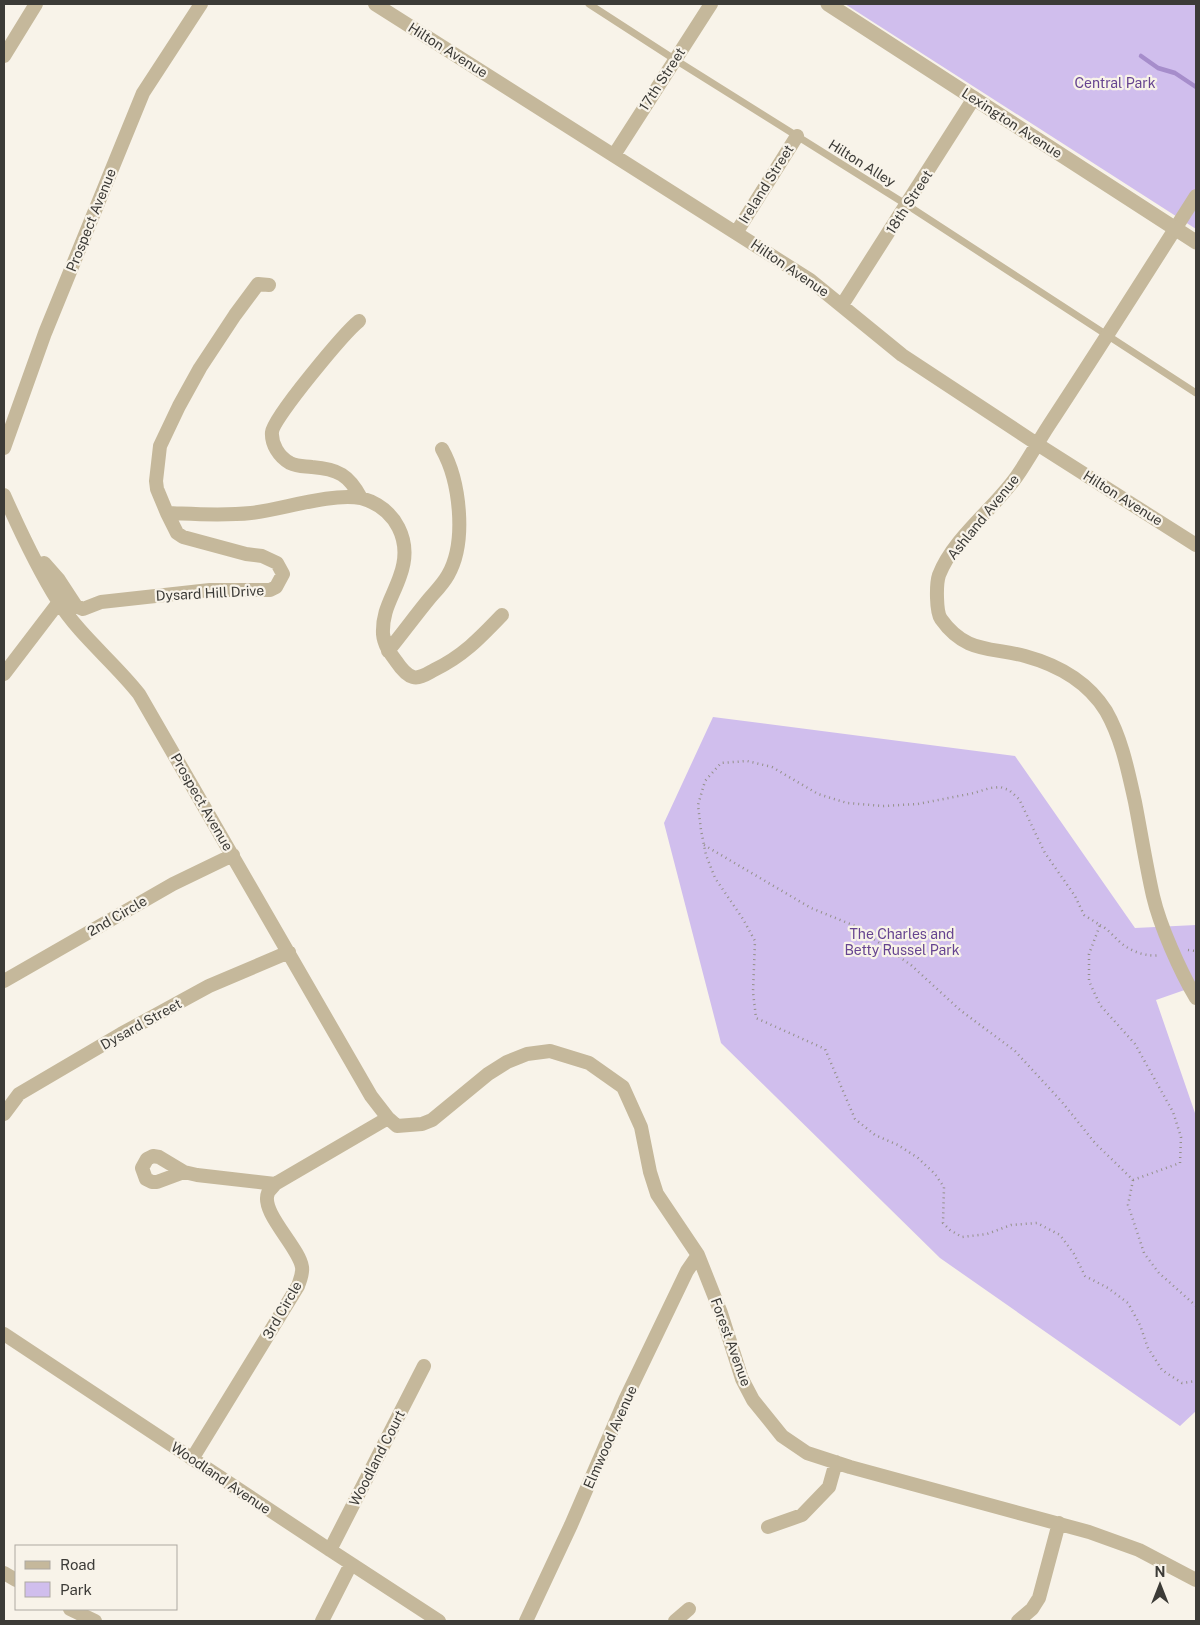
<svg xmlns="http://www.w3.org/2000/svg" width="1200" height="1625" viewBox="0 0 1200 1625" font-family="'Public Sans',sans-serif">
<rect width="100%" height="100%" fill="#f8f3e9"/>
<path fill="#d0beed" d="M 845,4 L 1196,4 L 1196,229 Z
M 713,717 L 1015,756 L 1135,928 L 1196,925 L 1196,986 L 1156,1000 L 1196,1116 L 1196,1411 L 1180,1426 L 940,1258 L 721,1043 L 664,823 Z"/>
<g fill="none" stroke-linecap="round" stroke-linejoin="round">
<path stroke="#a68dcb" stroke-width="4.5" d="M 1141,56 L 1158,68 L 1175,73 L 1196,87"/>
<path stroke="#94918a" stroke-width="2.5" stroke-dasharray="1 4" stroke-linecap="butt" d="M 704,845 L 811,908 L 855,926 L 911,965 L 960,1010 L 1015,1051 L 1062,1102 L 1095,1143 L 1133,1180
M 1100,925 C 1110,930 1116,940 1125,946 C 1135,953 1149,957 1160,955
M 1188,950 L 1196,951
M 1133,1180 L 1180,1163 L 1181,1137 L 1173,1112 L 1135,1044 L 1100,1005 L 1089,981 L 1089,954 L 1100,925 L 1084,915 L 1075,896 L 1045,853 L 1019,799 L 1009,790 L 1000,787 L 990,788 L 974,793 L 918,804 L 883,806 L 847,803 L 818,794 L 772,767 L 747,761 L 721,763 L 705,781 L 698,805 L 701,830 L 706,855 L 715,878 L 743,919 L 755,941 L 753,992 L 756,1018 L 825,1049 L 855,1119 L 875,1135 L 898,1145 L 918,1158 L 935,1174 L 944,1187 L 943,1223 L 950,1230 L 962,1237 L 987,1234 L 1011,1225 L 1037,1223 L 1060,1235 L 1074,1254 L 1085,1276 L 1108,1288 L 1128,1303 L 1140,1325 L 1148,1348 L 1162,1370 L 1182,1383 L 1196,1381
M 1133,1180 L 1128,1205 L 1144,1253 L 1159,1273 L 1196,1306"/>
<path stroke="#c5b89b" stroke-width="7" d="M 589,4 L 674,59 L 907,205 L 1196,393"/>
<path stroke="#c5b89b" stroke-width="14" d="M 375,4 L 810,280 L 902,355 L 1037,444 L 1196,545
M 4,56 L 36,4
M 614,155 L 711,4
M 1196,196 C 1147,273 1099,349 1049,425 C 1038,442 1028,460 1017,476 C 994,509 954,537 939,575 C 936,584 936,612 941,619 C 965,653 990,647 1025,656 C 1058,665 1088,682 1106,711 C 1122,739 1128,771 1135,802 C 1141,833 1146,865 1153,896 C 1160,926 1180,971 1196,998
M 736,233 L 797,136
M 269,285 L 258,284 L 235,315 L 200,368 L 179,406 L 160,446 L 156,481 L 157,489 L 167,513 C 195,514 223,516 251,513 C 284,509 329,493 361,498
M 842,305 L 974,98
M 359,321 C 345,332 273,418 272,432 C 271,444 279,457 290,463 C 298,467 305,466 312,467 C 338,469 349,475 361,498 C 396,508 413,541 400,576 C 393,597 382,610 383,634 C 384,645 390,653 396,661 C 400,667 406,675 413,677 C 420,679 428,673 434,670 C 463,656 480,638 502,615
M 4,448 L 45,333 L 143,93 L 201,4
M 4,495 C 20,531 37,568 58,601 C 80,636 114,662 139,694 L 371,1096 L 388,1118 L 397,1126 L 422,1124 L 432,1120 L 488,1074 L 507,1062 L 527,1054 L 550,1051 L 589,1063 L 623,1087 L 641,1127 L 650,1172 L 657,1194 L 698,1255 L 721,1313 L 742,1379 L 753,1400 L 782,1436 L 807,1453 L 850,1467 L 1089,1532 L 1139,1550 L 1196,1580
M 44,563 L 59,580 L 76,606 L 83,609 L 101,602 L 210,590 L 270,590 L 276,587 L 283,574 L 277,563 L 262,556 L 246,554 L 183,537 L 177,533 L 167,513
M 388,651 C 402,634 415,616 429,599 C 435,592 443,584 448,575 C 467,542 460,481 442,449
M 4,674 L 59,602
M 4,981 L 173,884 L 233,855
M 4,1114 L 19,1094 L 121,1034 L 209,986 L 289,952
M 153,1156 L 159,1157 L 184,1172 L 157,1182 L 152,1182 L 146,1179 L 142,1168 L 147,1159 Z
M 184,1172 L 197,1175 L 275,1184
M 4,1334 L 330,1550 L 439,1621
M 192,1459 L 298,1286 C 300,1280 303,1274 302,1267 C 299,1247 260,1212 268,1193 C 269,1190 273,1187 275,1184 L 388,1118
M 768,1527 L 802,1515 L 829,1487 L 836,1462
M 330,1550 L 424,1366
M 4,1573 L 16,1580
M 70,1609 L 95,1621
M 322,1621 L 351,1564
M 526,1621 L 571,1525 L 625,1400 L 687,1271 L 698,1255
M 675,1621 L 689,1609
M 1018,1621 L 1032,1609 L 1039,1598 L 1059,1523"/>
<path stroke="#c5b89b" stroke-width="15" d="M 828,4 L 1196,242"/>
</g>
<g text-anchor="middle" stroke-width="4.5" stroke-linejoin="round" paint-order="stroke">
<g font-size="14" fill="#3c3b37" stroke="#f8f3e9">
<text transform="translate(448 50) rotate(32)" y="5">Hilton Avenue</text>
<text transform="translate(662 79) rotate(-57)" y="5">17th Street</text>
<text transform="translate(1012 123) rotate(33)" y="5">Lexington Avenue</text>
<text transform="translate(862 163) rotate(32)" y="5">Hilton Alley</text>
<text transform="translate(766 184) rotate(-58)" y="5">Ireland Street</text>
<text transform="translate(909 202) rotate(-57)" y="5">18th Street</text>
<text transform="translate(91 220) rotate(-68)" y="5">Prospect Avenue</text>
<text transform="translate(790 268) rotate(34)" y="5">Hilton Avenue</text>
<text transform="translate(1123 498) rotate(32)" y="5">Hilton Avenue</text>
<text transform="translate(983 517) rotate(-51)" y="5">Ashland Avenue</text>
<text transform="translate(210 593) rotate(-3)" y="5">Dysard Hill Drive</text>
<text transform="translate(202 802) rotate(60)" y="5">Prospect Avenue</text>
<text transform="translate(117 916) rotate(-30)" y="5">2nd Circle</text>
<text transform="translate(141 1024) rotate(-29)" y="5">Dysard Street</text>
<text transform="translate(282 1310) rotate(-60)" y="5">3rd Circle</text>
<text transform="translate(731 1342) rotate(70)" y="5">Forest Avenue</text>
<text transform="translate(610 1437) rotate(-66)" y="5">Elmwood Avenue</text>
<text transform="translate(377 1458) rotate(-63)" y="5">Woodland Court</text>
<text transform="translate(221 1478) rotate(34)" y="5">Woodland Avenue</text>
</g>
<g font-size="14" fill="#664490" stroke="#f8f3e9">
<text x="1115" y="88">Central Park</text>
<text x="902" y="939">The Charles and<tspan x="902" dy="16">Betty Russel Park</tspan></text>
</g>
</g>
<rect width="1200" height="1625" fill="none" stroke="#3c3b37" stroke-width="10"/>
<rect x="15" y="1545" width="162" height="65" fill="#f8f3e9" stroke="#ada9a2"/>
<rect x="25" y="1561" width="25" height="8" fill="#c5b89b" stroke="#ada9a2"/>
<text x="60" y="1570" font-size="15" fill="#3c3b37">Road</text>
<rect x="25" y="1582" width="25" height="15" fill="#d0beed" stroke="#ada9a2"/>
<text x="60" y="1595" font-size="15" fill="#3c3b37">Park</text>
<g transform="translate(1160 1585)" stroke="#f8f3e9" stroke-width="4" paint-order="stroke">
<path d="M0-4L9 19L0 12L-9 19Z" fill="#3c3b37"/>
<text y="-8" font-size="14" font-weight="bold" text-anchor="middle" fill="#3c3b37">N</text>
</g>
</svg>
